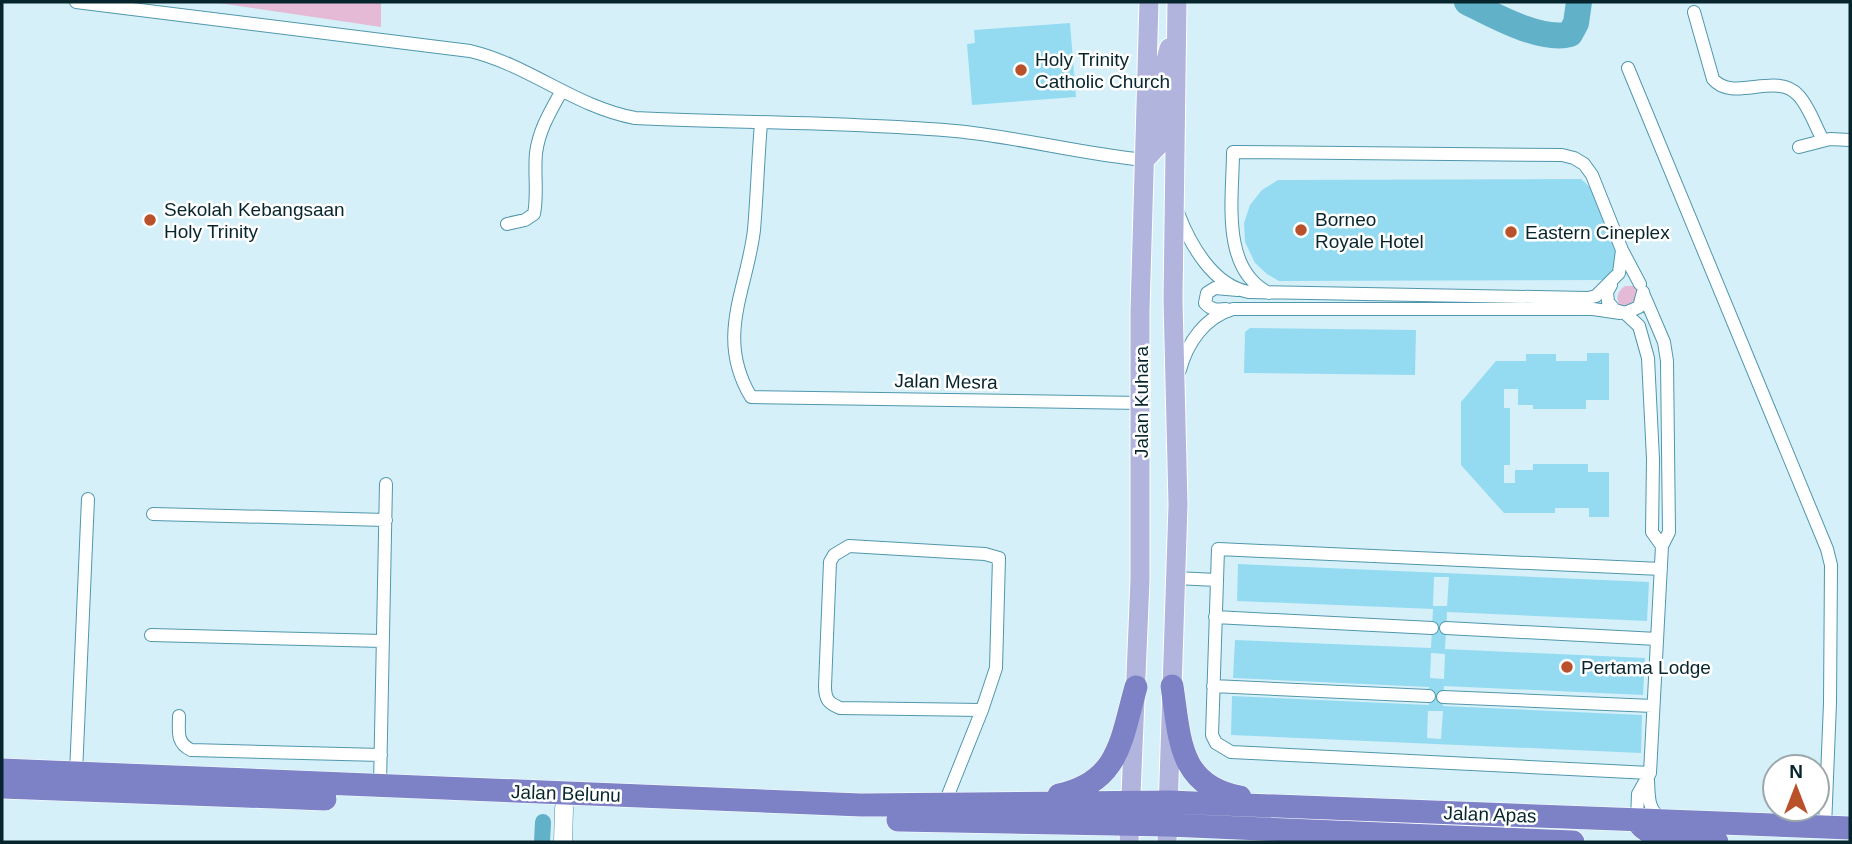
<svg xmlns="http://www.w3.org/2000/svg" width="1852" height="844" viewBox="0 0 1852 844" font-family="Helvetica,sans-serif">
<rect width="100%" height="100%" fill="#d5f0f9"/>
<path fill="#e5bad6" d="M 211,2 L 381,2 L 381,27 Z
M 1625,286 L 1634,286 L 1640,291 L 1631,309 L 1620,305 C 1615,298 1618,291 1625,286 Z"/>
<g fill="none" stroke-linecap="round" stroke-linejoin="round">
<path stroke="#61b1c9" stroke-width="16" d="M 542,842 L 543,822"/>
<path stroke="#61b1c9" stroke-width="26" d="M 1467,2 C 1493,15 1541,42 1570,34 L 1576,23 L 1579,2"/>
</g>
<path fill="#94dbf2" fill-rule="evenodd" d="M 1070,23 L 1076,97 L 972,105 L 967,44 L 975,43 L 974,30 Z
M 1581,179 L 1591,188 L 1617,256 L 1618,261 L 1610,280 L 1279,281 L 1267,274 L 1255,263 L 1245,242 L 1244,223 L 1250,205 L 1262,190 L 1278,180 Z
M 1250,328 L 1416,330 L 1415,375 L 1244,373 L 1245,332 Z
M 1587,353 L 1609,353 L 1609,400 L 1586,400 L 1586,409 L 1533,409 L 1533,405 L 1518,405 L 1518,389 L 1504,389 L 1504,408 L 1510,408 L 1510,465 L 1504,465 L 1504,483 L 1515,483 L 1515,470 L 1533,470 L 1533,464 L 1588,464 L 1588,472 L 1609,472 L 1609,517 L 1589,517 L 1589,508 L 1555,508 L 1555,513 L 1504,513 L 1461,465 L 1461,402 L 1496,361 L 1526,361 L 1526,354 L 1556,354 L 1556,361 L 1587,361 Z
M 1238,564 L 1649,582 L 1647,621 L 1447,612 L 1445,649 L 1645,658 L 1643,695 L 1444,686 L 1443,697 L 1443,706 L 1642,715 L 1641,753 L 1231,735 L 1232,696 L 1429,705 L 1429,687 L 1233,678 L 1235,640 L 1431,648 L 1432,628 L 1433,609 L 1237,601 ZM 1434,577 L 1449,577 L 1447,606 L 1433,606 ZM 1431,653 L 1445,654 L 1444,679 L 1430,678 ZM 1428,711 L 1443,711 L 1441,739 L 1427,738 Z"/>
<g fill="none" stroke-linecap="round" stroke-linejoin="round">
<g stroke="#5097ac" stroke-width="14">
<path id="street" d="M 76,2 L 470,51 C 529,65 575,107 635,118 C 742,123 849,122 955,131 C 1019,137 1081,154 1145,160
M 1694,12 L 1713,79 C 1733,103 1776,71 1798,95 C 1809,106 1815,126 1823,140
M 1628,68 L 1827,549 L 1831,565 L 1830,703 L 1825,827
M 761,123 C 758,159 757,195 754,230 C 747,290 715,337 751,397 L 1141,403
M 1799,147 L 1830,139 L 1850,140
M 1178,213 C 1190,244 1213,286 1249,292 L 1588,298 L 1596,296 L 1619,273 L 1622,250
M 507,224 L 525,220 L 534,214 C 538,194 534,174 536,153 C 539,130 550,112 561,92
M 1611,285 L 1607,292 L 1608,302 L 1615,310 L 1625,313 L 1639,326 L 1648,358 L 1653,459 L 1652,532 L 1662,546
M 1269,293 C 1220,269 1233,197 1233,152 L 1562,155 L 1574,158 L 1584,164 L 1592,175 L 1622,250 L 1640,284
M 1226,309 C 1217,310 1211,310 1205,303 L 1207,293 L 1215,288 L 1238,290
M 1625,313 L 1639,307 L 1643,292
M 1180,370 C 1187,343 1205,317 1233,309 L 1593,309 L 1620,313
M 153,514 L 386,520
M 1175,578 L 1217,580
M 1215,617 L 1432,628
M 1446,628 L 1657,639
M 151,635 L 383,641
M 1213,686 L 1429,696
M 1443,697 L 1653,706
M 179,716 C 179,731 176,743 191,750 L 381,755
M 76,773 L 88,499
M 1650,773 L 1231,752 L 1216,743 L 1212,735 L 1218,549 L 1661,569
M 1648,780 C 1649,796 1647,810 1662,819
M 380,785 L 386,484
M 944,805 L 982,710 L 996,668 L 999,558 L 985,554 L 849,546 L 834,555 L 830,562 L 825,686 C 825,699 828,703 840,708 L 982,710
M 1637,820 L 1638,794 L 1650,773 L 1662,546 L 1669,532 L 1667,361 L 1664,342 L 1643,293"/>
</g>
<g stroke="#5097ac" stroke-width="19">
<path id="secondary" d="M 563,842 L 564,808"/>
</g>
<g stroke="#fff" stroke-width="21">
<path id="primary" d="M 1145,160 L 1159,145 L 1161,80 L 1169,48
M 1129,842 L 1140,580 L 1140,311 L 1149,2
M 1167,842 L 1178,505 L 1173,300 L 1177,2"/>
</g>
<g stroke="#fff" stroke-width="24">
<path id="highway" d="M 1172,686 C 1180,738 1178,786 1240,797
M 2,770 L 861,805 L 1169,802 L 1850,828
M 2,787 L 325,799
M 1059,795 C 1120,782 1121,739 1136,687
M 898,820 L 1168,825 L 1573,842
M 1637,820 C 1649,844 1692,835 1717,842"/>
</g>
<use href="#street" stroke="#fff" stroke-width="12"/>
<use href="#secondary" stroke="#fff" stroke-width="18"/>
<use href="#primary" stroke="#b1b4dd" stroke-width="19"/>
<use href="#highway" stroke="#7d82c7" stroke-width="23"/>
</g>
<g fill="#b9512b" stroke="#fff" stroke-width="2.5">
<circle cx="1021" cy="70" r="7"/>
<circle cx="150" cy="220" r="7"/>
<circle cx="1301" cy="230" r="7"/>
<circle cx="1511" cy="232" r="7"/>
<circle cx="1567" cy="667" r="7"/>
</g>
<g text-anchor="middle" stroke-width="5" stroke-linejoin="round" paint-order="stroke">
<g font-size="19" fill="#06252d" stroke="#fff" text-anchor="start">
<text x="1035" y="66">Holy Trinity<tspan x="1035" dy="22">Catholic Church</tspan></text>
<text x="164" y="216">Sekolah Kebangsaan<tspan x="164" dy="22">Holy Trinity</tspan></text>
<text x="1315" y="226">Borneo<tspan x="1315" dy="22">Royale Hotel</tspan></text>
<text x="1525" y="239">Eastern Cineplex</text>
<text x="1581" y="674">Pertama Lodge</text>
</g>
<g font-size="19" fill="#06252d" stroke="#fff">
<text transform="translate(946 381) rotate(1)" y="7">Jalan Mesra</text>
<text transform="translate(1141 402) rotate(-90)" y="7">Jalan Kuhara</text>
<text transform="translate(566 793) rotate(2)" y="7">Jalan Belunu</text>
<text transform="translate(1490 814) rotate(2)" y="7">Jalan Apas</text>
</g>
</g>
<rect width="1852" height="844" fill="none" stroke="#06252d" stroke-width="7"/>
<g transform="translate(1796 788)"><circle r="33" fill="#ffffff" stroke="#9ba8ab" stroke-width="2"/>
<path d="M0-5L12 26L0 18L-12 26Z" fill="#b9512b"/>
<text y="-10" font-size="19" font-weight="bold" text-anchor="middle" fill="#06252d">N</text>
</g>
</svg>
